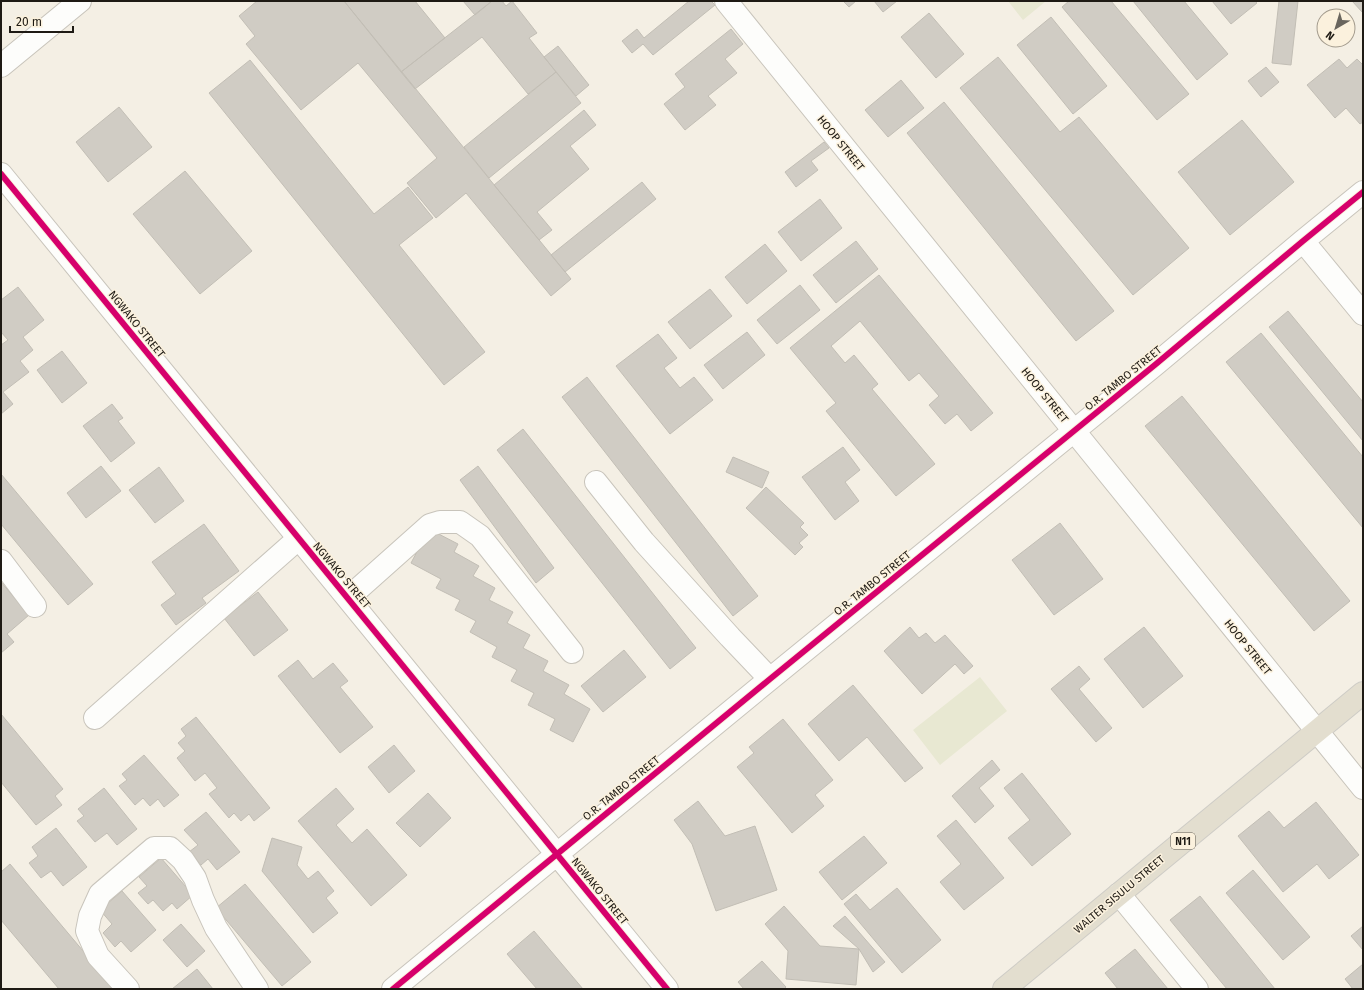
<svg xmlns="http://www.w3.org/2000/svg" width="1364" height="990" viewBox="0 0 1364 990" font-family="'Fira Sans',sans-serif">
<rect width="100%" height="100%" fill="#f4efe4"/>
<path fill="#e8e8d2" d="M 1008,1 L 1046,1 L 1023,20 Z
M 980,677 L 1007,711 L 940,765 L 913,730 Z"/>
<path fill="#d0ccc4" stroke="#c2beb5" d="M 257,1 L 344,1 L 571,279 L 551,296 L 466,193 L 436,218 L 407,183 L 437,158 L 358,63 L 301,110 L 246,44 L 255,36 L 239,16 Z
M 344,1 L 415,1 L 445,38 L 401,72 Z
M 463,1 L 492,1 L 475,15 Z
M 492,1 L 502,1 L 506,6 L 512,1 L 537,33 L 529,38 L 556,72 L 528,94 L 482,37 L 415,89 L 401,72 Z
M 689,1 L 711,1 L 715,5 L 653,55 L 643,44 L 632,53 L 622,41 L 637,29 L 644,38 Z
M 843,1 L 856,1 L 849,7 Z
M 874,1 L 897,1 L 883,12 Z
M 1069,1 L 1111,1 L 1189,94 L 1157,120 L 1062,7 Z
M 1133,1 L 1184,1 L 1228,54 L 1197,80 Z
M 1212,1 L 1255,1 L 1257,3 L 1231,24 Z
M 1279,1 L 1298,1 L 1291,65 L 1272,63 Z
M 1352,1 L 1363,1 L 1363,13 Z
M 929,13 L 964,54 L 936,78 L 901,37 Z
M 1051,17 L 1107,86 L 1073,114 L 1017,45 Z
M 731,29 L 743,44 L 725,59 L 737,73 L 708,96 L 716,105 L 685,130 L 664,104 L 685,87 L 675,74 Z
M 558,46 L 589,85 L 576,96 L 544,57 Z
M 998,57 L 1060,132 L 1079,117 L 1189,248 L 1133,295 L 960,88 Z
M 1339,59 L 1347,68 L 1357,59 L 1363,65 L 1363,122 L 1360,124 L 1346,108 L 1335,118 L 1307,85 Z
M 250,60 L 374,214 L 408,187 L 433,218 L 399,245 L 485,352 L 444,385 L 209,93 Z
M 1266,67 L 1279,82 L 1261,97 L 1248,81 Z
M 556,72 L 581,103 L 489,178 L 464,147 Z
M 901,80 L 924,108 L 888,137 L 865,110 Z
M 944,102 L 1114,311 L 1076,341 L 907,133 Z
M 119,107 L 152,147 L 108,182 L 76,142 Z
M 584,110 L 596,125 L 570,146 L 589,169 L 537,212 L 552,230 L 539,240 L 494,185 Z
M 1242,120 L 1294,182 L 1230,235 L 1178,172 Z
M 824,142 L 829,148 L 811,161 L 818,170 L 796,187 L 785,172 Z
M 185,171 L 252,251 L 200,294 L 133,214 Z
M 642,182 L 656,199 L 565,272 L 551,255 Z
M 820,199 L 842,228 L 801,261 L 778,232 Z
M 856,241 L 878,269 L 836,303 L 813,275 Z
M 765,244 L 787,271 L 747,304 L 725,277 Z
M 879,275 L 993,413 L 971,431 L 957,414 L 945,424 L 929,405 L 939,396 L 919,373 L 909,381 L 860,321 L 831,346 L 845,363 L 854,355 L 878,384 L 872,389 L 935,464 L 896,496 L 826,411 L 836,403 L 790,348 Z
M 800,285 L 820,310 L 777,344 L 757,320 Z
M 18,287 L 44,320 L 23,337 L 33,350 L 20,361 L 29,372 L 3,392 L 13,404 L 1,414 L 1,345 L 8,340 L 1,332 L 1,300 Z
M 710,289 L 732,316 L 690,349 L 668,322 Z
M 1288,311 L 1363,402 L 1363,441 L 1269,327 Z
M 747,332 L 765,355 L 723,389 L 704,365 Z
M 1261,333 L 1363,457 L 1363,528 L 1226,362 Z
M 658,334 L 677,358 L 664,368 L 680,388 L 694,377 L 713,400 L 670,434 L 616,366 Z
M 62,351 L 87,383 L 62,403 L 37,370 Z
M 587,377 L 758,596 L 733,616 L 562,397 Z
M 1182,396 L 1350,601 L 1314,631 L 1145,426 Z
M 112,404 L 123,418 L 118,421 L 135,443 L 111,462 L 83,426 Z
M 523,429 L 696,648 L 670,669 L 497,450 Z
M 843,447 L 860,470 L 845,482 L 859,501 L 835,520 L 802,477 Z
M 733,457 L 769,472 L 762,488 L 726,472 Z
M 101,466 L 121,491 L 86,518 L 67,493 Z
M 478,466 L 554,568 L 536,583 L 460,480 Z
M 159,467 L 184,501 L 155,523 L 129,490 Z
M 1,474 L 93,584 L 68,605 L 1,524 Z
M 766,487 L 804,523 L 800,527 L 808,535 L 799,543 L 803,547 L 795,555 L 746,508 Z
M 1060,523 L 1103,579 L 1054,615 L 1012,560 Z
M 204,524 L 239,571 L 202,598 L 206,603 L 176,625 L 161,605 L 176,594 L 152,562 Z
M 429,529 L 458,544 L 454,552 L 479,566 L 473,576 L 495,588 L 489,600 L 513,612 L 507,623 L 530,635 L 523,648 L 548,661 L 543,671 L 569,685 L 564,694 L 590,709 L 573,742 L 550,730 L 555,719 L 528,705 L 534,693 L 511,681 L 517,670 L 492,657 L 497,647 L 470,632 L 476,621 L 455,610 L 460,600 L 436,588 L 441,579 L 411,563 Z
M 1,582 L 29,615 L 7,634 L 14,642 L 1,653 Z
M 258,592 L 288,630 L 254,656 L 224,618 Z
M 910,627 L 919,638 L 926,633 L 935,643 L 945,635 L 973,666 L 964,674 L 955,664 L 922,694 L 884,651 Z
M 1144,627 L 1183,676 L 1143,708 L 1104,659 Z
M 624,650 L 646,677 L 603,712 L 581,686 Z
M 298,660 L 313,679 L 333,663 L 348,681 L 340,687 L 373,727 L 340,753 L 278,676 Z
M 1079,666 L 1090,679 L 1079,689 L 1112,728 L 1096,742 L 1051,689 Z
M 853,685 L 923,768 L 905,782 L 867,737 L 839,761 L 808,724 Z
M 1,714 L 63,789 L 55,796 L 62,805 L 36,825 L 1,782 Z
M 196,717 L 270,808 L 254,821 L 249,814 L 241,821 L 234,813 L 229,818 L 209,794 L 217,788 L 205,773 L 195,781 L 177,758 L 185,751 L 178,743 L 186,736 L 181,729 Z
M 783,719 L 833,780 L 815,795 L 824,806 L 792,833 L 737,767 L 754,753 L 749,747 Z
M 394,745 L 415,771 L 389,793 L 368,767 Z
M 144,755 L 179,795 L 164,807 L 158,799 L 150,806 L 143,798 L 135,805 L 119,786 L 127,780 L 122,774 Z
M 992,760 L 1000,770 L 979,788 L 994,806 L 975,823 L 952,796 Z
M 1022,773 L 1071,834 L 1032,866 L 1008,838 L 1030,820 L 1004,788 Z
M 104,788 L 137,829 L 117,845 L 107,833 L 95,842 L 77,821 L 84,816 L 78,809 Z
M 336,788 L 354,809 L 336,825 L 352,843 L 367,829 L 407,875 L 371,906 L 298,821 Z
M 428,793 L 451,818 L 420,847 L 396,823 Z
M 698,801 L 725,836 L 755,826 L 777,890 L 716,911 L 692,844 L 674,820 Z
M 1316,802 L 1359,855 L 1329,879 L 1317,864 L 1283,892 L 1238,836 L 1269,811 L 1284,828 Z
M 206,812 L 240,852 L 217,870 L 208,859 L 201,865 L 189,852 L 198,845 L 184,830 Z
M 956,820 L 1004,878 L 964,910 L 940,882 L 961,864 L 937,836 Z
M 56,828 L 87,867 L 63,886 L 51,871 L 41,878 L 29,863 L 38,856 L 32,847 Z
M 864,836 L 887,863 L 842,900 L 819,872 Z
M 272,838 L 302,847 L 297,865 L 308,879 L 318,871 L 334,891 L 326,898 L 338,913 L 313,933 L 262,871 Z
M 161,858 L 193,895 L 177,909 L 172,903 L 163,911 L 153,900 L 148,904 L 138,893 L 147,886 L 139,877 Z
M 10,864 L 115,989 L 59,989 L 1,920 L 1,872 Z
M 1253,870 L 1310,937 L 1283,960 L 1226,893 Z
M 245,884 L 311,962 L 282,986 L 216,908 Z
M 897,888 L 941,940 L 902,973 L 844,904 L 856,894 L 870,910 Z
M 122,891 L 156,930 L 131,952 L 121,941 L 115,947 L 103,933 L 112,924 L 100,910 Z
M 1200,896 L 1275,989 L 1227,989 L 1170,920 Z
M 784,906 L 820,946 L 859,949 L 856,985 L 786,979 L 788,951 L 765,924 Z
M 845,916 L 885,962 L 873,972 L 859,949 L 833,926 Z
M 181,924 L 205,951 L 187,967 L 163,940 Z
M 1363,926 L 1363,950 L 1351,936 Z
M 534,931 L 583,989 L 537,989 L 507,954 Z
M 1135,949 L 1168,989 L 1118,989 L 1105,973 Z
M 762,961 L 786,987 L 784,989 L 744,989 L 738,982 Z
M 1363,964 L 1363,989 L 1353,989 L 1345,979 Z
M 197,969 L 213,989 L 172,989 Z"/>
<g fill="none" stroke-linecap="round" stroke-linejoin="round">
<g stroke="#c8c4bb" stroke-width="24">
<path id="minor" d="M 726,1 L 1363,788
M 1,66 L 80,1
M 1,174 L 667,989
M 1303,241 L 1363,314
M 596,482 L 644,542 L 730,637 L 770,679
M 1,561 L 35,606
M 348,598 L 430,525 L 440,522 L 460,522 L 480,536 L 572,652
M 95,718 L 298,539
M 1119,894 L 1197,989
M 128,989 L 98,956 L 87,931 L 90,916 L 100,894 L 154,848 L 170,848 L 183,860 L 195,878 L 203,900 L 216,928 L 257,989
M 393,989 L 770,679 L 1156,364 L 1303,241 L 1363,192"/>
</g>
<g stroke="#ceccc6" stroke-width="24">
<path id="highway" d="M 1004,989 L 1363,693"/>
</g>
<use href="#minor" stroke="#fdfdfb" stroke-width="22"/>
<use href="#highway" stroke="#e3decf" stroke-width="22"/>
<g stroke="#fbf1dd" stroke-width="8">
<path id="cycleway" d="M 1,174 L 667,989
M 393,989 L 770,679 L 1156,364 L 1303,241 L 1363,192"/>
</g>
<use href="#cycleway" stroke="#d6006c" stroke-width="6"/>
</g>
<g text-anchor="middle" stroke-width="3" stroke-linejoin="round" paint-order="stroke">
<rect fill="#fbf1dd" stroke="#605a50" stroke-width="1" x="1171" y="833" width="24" height="16" rx="3"/>
<g font-size="10" font-weight="bold" fill="#1e1a14">
<text x="1183" y="845">N11</text>
</g>
<g font-size="11" fill="#1e1a14" stroke="#fbf1dd">
<text transform="translate(841 143) rotate(51)" y="4">HOOP STREET</text>
<text transform="translate(137 324) rotate(51)" y="4">NGWAKO STREET</text>
<text transform="translate(1123 378) rotate(-39)" y="4">O.R. TAMBO STREET</text>
<text transform="translate(1045 395) rotate(51)" y="4">HOOP STREET</text>
<text transform="translate(342 575) rotate(50)" y="4">NGWAKO STREET</text>
<text transform="translate(872 583) rotate(-39)" y="4">O.R. TAMBO STREET</text>
<text transform="translate(1248 647) rotate(51)" y="4">HOOP STREET</text>
<text transform="translate(621 788) rotate(-39)" y="4">O.R. TAMBO STREET</text>
<text transform="translate(600 891) rotate(51)" y="4">NGWAKO STREET</text>
<text transform="translate(1119 894) rotate(-40)" y="4">WALTER SISULU STREET</text>
</g>
</g>
<rect width="1364" height="990" fill="none" stroke="#1e1a14" stroke-width="4"/>
<g transform="translate(1336 28) rotate(218)"><circle r="19" fill="#fbf1dd" stroke="#a39b8d"/>
<path d="M0-3L7 15L0 10L-7 15Z" fill="#69655d"/>
<text y="-6" font-size="11" font-weight="bold" text-anchor="middle" fill="#1e1a14">N</text>
</g>
<path d="M10 26v6h63v-6" fill="none" stroke="#1e1a14" stroke-width="2"/>
<text x="16" y="26" font-size="12" fill="#1e1a14" stroke="#fbf1dd" stroke-width="3" paint-order="stroke">20 m</text>
</svg>
